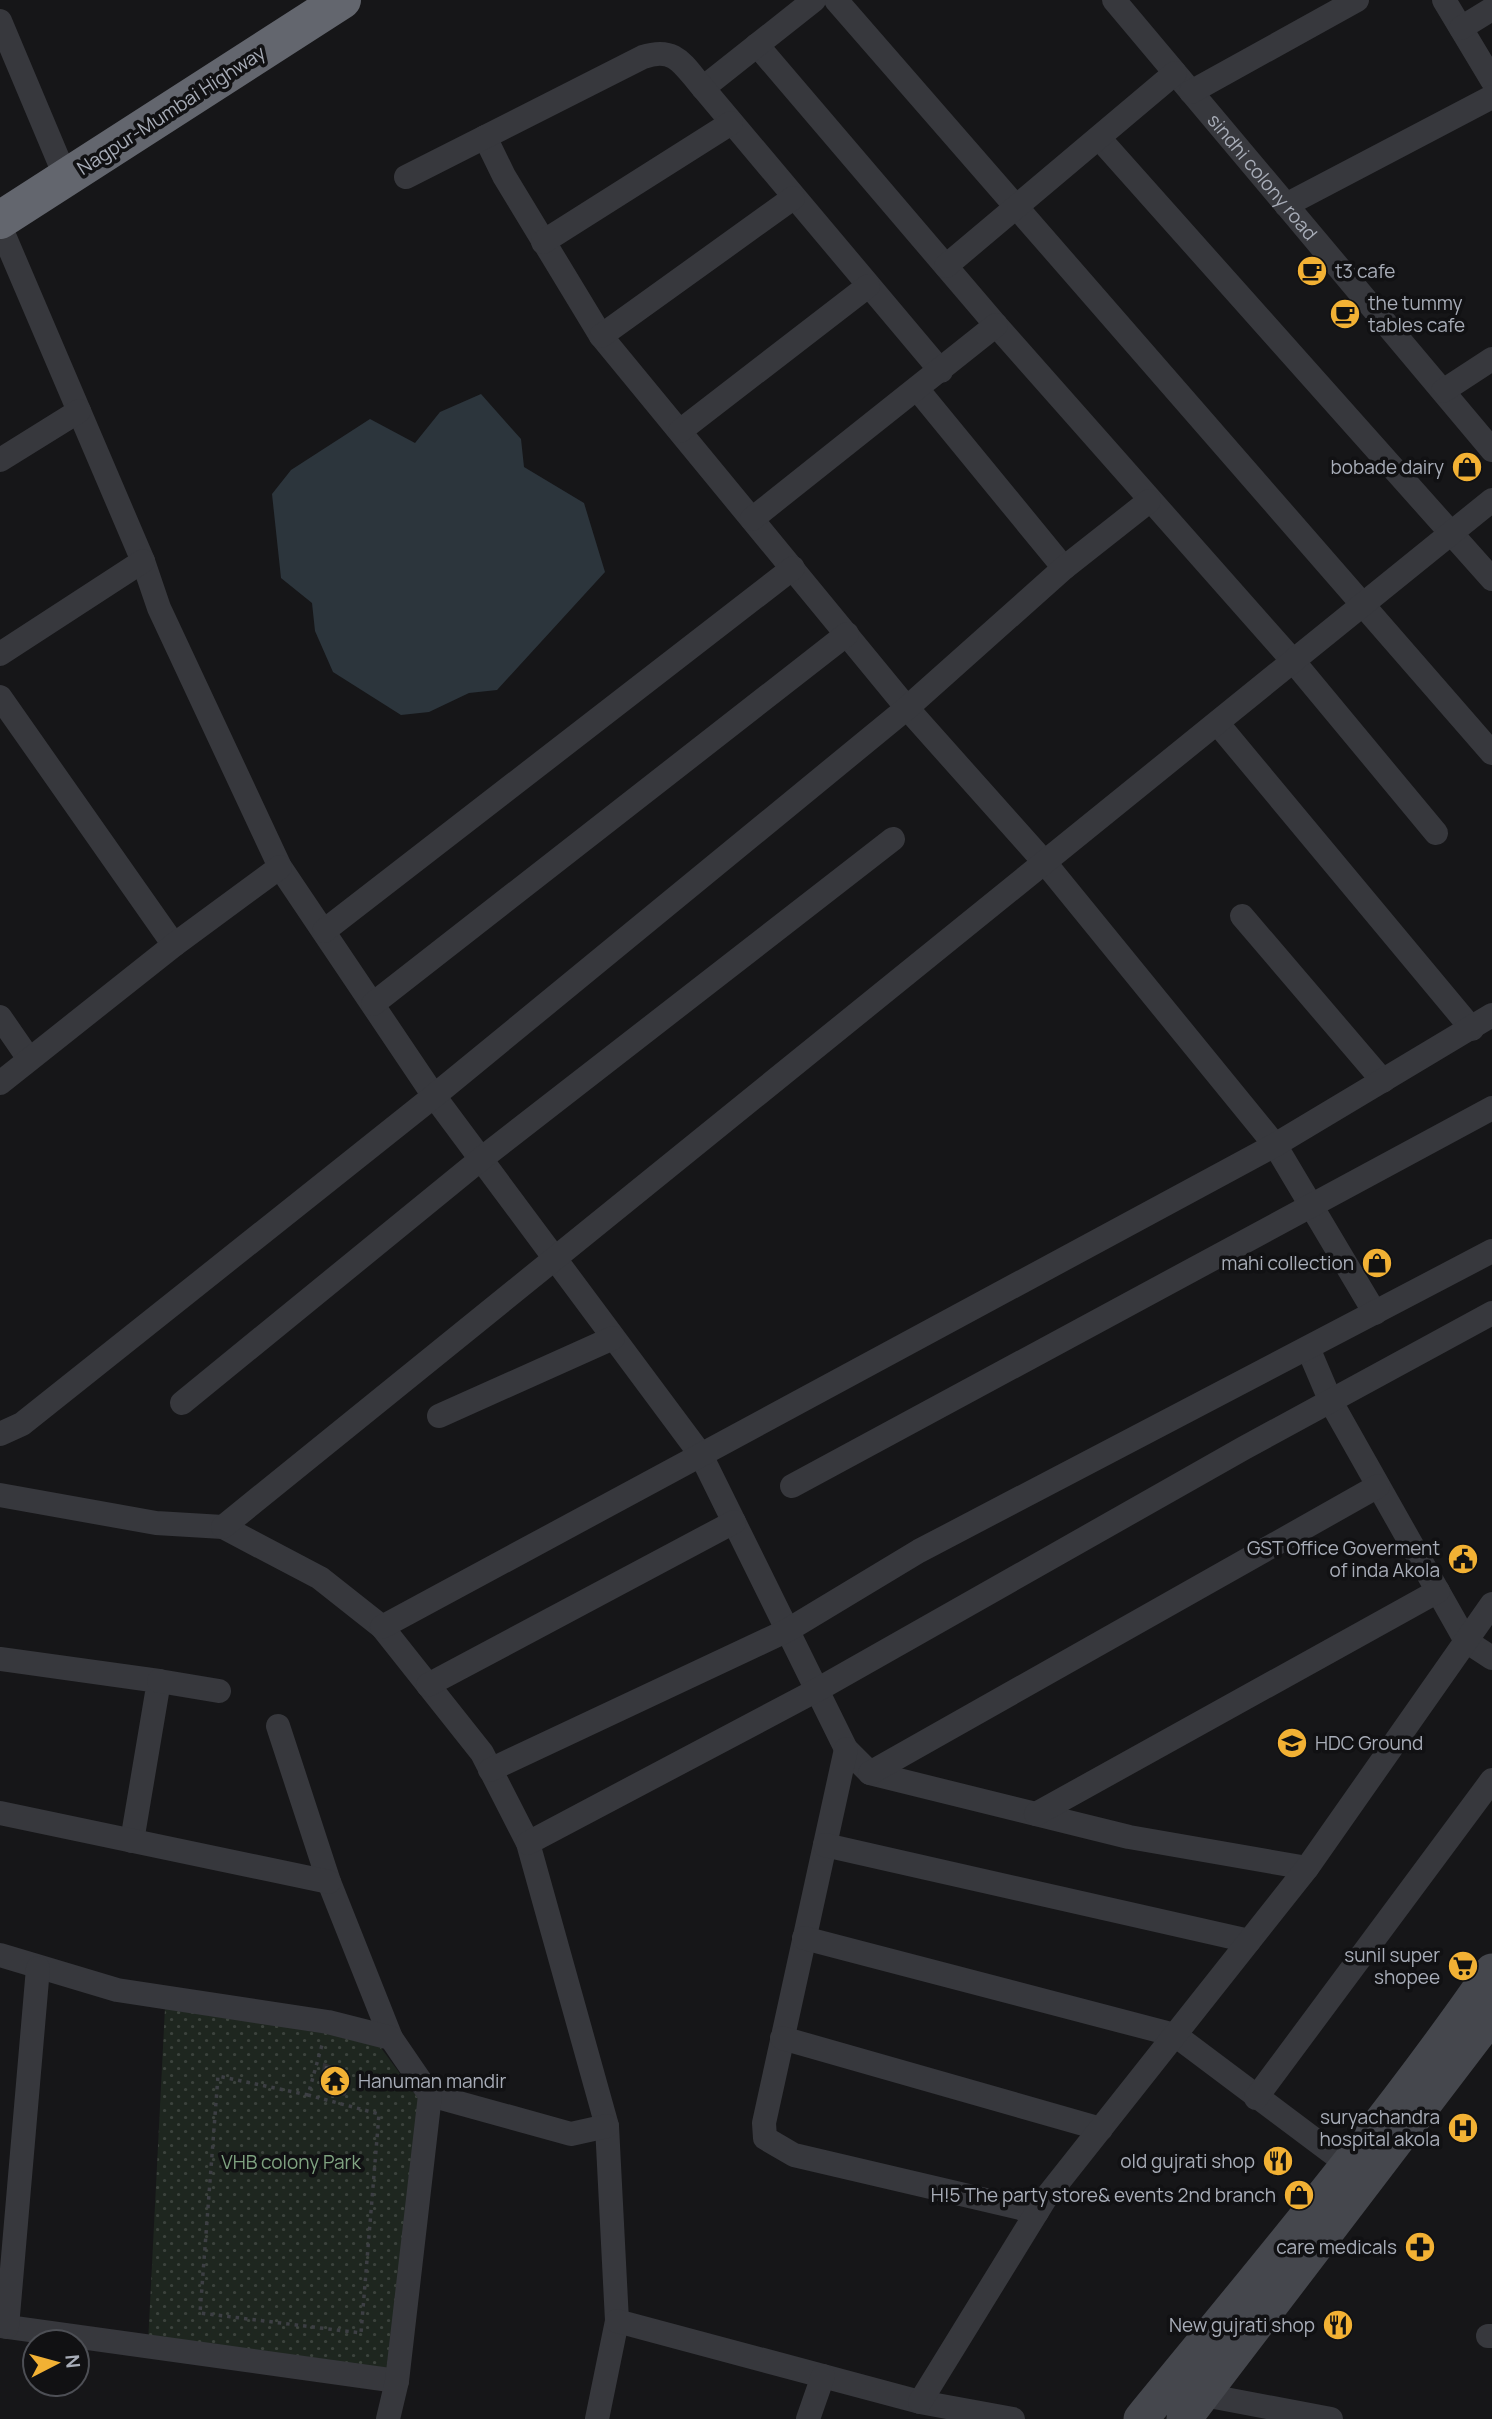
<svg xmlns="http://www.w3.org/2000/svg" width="1492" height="2419" viewBox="0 0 1492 2419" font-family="Manrope,sans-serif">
<defs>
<pattern id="park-dots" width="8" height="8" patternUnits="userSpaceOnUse" patternTransform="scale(1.75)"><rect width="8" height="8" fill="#1e261f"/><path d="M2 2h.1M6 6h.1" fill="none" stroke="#3c433d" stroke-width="1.8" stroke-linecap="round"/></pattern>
<pattern id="building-hatch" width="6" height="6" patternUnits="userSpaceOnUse" patternTransform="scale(1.75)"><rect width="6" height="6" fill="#404145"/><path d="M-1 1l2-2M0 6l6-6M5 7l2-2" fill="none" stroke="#595a5e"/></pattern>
</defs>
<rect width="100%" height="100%" fill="#161618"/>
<path fill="url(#park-dots)" d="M 165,2008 L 370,2033 L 429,2113 L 408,2377 L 148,2344 Z"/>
<path fill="#2c353c" d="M 481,394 L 521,439 L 524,467 L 584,503 L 605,572 L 497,690 L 469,693 L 429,712 L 401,715 L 333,672 L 315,631 L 312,603 L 281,578 L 272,494 L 291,470 L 370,419 L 415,443 L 440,412 Z"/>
<path fill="url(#building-hatch)" stroke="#303034" stroke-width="2" d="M 324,2064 L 349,2074 L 345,2095 L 321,2089 Z"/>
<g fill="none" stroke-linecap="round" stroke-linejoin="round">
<path stroke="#3d3f44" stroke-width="3.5" stroke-dasharray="3.5 5" stroke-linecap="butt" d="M 308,2095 L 218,2076 L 200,2313 L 361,2333 L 379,2114 L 308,2095 L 322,2045"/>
<g stroke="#37383d" stroke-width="24">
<path d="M 836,0 L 1492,753"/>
<path id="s1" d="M 1114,0 L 1492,450"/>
<path d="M 1444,0 L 1492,80"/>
<path d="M 0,21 L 66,178"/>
<path d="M 1461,28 L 1492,9"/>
<path d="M 757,45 L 996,325 L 1294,662 L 1436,833"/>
<path d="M 703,88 L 814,0"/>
<path d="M 1191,92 L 1357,0"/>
<path d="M 485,137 L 504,176 L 601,336 L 907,708 L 1046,864 L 1275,1145 L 1375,1313"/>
<path d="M 1099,138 L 1492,579"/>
<path d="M 406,177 L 643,57 C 676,46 683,65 703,88 L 941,371"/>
<path d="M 1286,205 L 1492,97"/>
<path d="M 0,226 L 143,561 L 159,608 L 280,867 L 434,1096 L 701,1455 L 846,1749 L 870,1773 L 1129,1837 L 1307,1868"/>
<path d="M 543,242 L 731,123"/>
<path d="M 946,266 L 1175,73"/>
<path d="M 601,336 L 793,198"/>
<path d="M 918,390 L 1064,568"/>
<path d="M 1443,391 L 1492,359"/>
<path d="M 680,431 L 868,286"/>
<path d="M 0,460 L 79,411"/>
<path d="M 752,519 L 996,325"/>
<path d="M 0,654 L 143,561"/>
<path d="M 0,697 L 174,945"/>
<path d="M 1218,724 L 1472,1029"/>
<path d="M 1242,916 L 1383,1081"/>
<path d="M 324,931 L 793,568"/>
<path d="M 373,1004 L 847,634"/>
<path d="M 0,1017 L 29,1059"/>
<path d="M 0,1083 L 174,945 L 280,867"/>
<path d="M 1308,1348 L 1331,1402 L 1466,1641 L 1492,1658"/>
<path d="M 182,1403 L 481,1159 L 893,839"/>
<path d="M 439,1416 L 613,1338"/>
<path d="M 0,1434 L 22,1424 L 434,1096 L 907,708 L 1064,568 L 1149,501"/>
<path d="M 792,1486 L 1492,1108"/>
<path d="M 0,1495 L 156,1523 L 223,1527 L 320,1578 L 382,1627 L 482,1753 L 528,1843 L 607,2126 L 617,2321 L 597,2419"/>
<path d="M 223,1527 L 1492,500"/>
<path d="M 382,1627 L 1275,1145 L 1492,1015"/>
<path d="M 0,1659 L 159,1681 L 132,1841"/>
<path d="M 159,1681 L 219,1691"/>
<path d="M 428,1685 L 734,1522"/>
<path d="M 278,1726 L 329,1882 L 391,2038"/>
<path d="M 846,1749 L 764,2123 L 765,2138 L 794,2155 L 1037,2212"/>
<path d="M 490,1770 L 788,1630 L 919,1551 L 1492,1251"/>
<path d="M 870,1773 L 1378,1486"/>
<path d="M 0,1813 L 329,1882"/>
<path d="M 1036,1814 L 1438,1591"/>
<path d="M 528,1843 L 817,1690 L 1244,1448 L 1492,1313"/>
<path d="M 825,1845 L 1249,1941"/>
<path d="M 804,1938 L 1175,2035 L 1359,2173"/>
<path d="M 0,1955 L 117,1990 L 328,2022 L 391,2038 L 430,2095 L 571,2134 L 607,2126"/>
<path d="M 782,2038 L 1101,2129"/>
<path d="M 1256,2098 L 1492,1780"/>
<path d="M 617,2321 L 920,2402 L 1013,2419"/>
<path d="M 0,2326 L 397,2381"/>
<path d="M 7,2327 L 38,1968"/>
<path d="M 1488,2336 L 1492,2336"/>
<path d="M 1204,2395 L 1331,2419"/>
<path d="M 920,2402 L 1045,2199 L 1307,1868 L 1492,1604"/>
<path d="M 388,2419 L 397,2381 L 430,2095"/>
<path d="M 808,2419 L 823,2376"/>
</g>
<path stroke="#45474d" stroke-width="35" d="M 1141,2419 C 1261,2272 1384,2127 1492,1971
M 1184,2419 L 1492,2015"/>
<path stroke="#63666e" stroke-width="38" d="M 0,220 L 342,0"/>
</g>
<defs>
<g id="cafe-disc" transform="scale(1.575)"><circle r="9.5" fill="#f2b134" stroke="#111113"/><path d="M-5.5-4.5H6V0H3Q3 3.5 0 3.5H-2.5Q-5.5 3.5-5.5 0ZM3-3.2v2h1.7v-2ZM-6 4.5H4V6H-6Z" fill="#111"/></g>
<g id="shop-disc" transform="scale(1.575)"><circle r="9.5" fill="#f2b134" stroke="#111113"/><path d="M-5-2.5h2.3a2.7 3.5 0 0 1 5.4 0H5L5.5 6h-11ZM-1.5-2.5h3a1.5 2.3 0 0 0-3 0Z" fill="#111"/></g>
<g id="civic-disc" transform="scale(1.575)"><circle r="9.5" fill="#f2b134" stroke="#111113"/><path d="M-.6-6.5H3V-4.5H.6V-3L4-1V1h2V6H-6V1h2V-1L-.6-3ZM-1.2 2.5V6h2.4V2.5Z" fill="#111"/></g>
<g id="school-disc" transform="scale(1.575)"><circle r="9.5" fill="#f2b134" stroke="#111113"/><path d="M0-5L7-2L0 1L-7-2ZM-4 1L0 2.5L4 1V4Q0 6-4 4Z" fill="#111"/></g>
<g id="supermarket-disc" transform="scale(1.575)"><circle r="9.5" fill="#f2b134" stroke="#111113"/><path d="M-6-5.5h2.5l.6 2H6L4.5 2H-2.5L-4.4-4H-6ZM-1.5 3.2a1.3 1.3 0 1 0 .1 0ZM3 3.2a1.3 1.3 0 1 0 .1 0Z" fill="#111"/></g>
<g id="temple-disc" transform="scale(1.575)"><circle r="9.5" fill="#f2b134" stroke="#111113"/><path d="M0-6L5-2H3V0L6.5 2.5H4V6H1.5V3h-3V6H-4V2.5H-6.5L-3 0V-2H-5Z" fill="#111"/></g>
<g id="hospital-disc" transform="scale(1.575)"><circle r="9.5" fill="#f2b134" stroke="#111113"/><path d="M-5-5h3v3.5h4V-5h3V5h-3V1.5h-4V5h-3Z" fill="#111"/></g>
<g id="restaurant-disc" transform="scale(1.575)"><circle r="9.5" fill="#f2b134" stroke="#111113"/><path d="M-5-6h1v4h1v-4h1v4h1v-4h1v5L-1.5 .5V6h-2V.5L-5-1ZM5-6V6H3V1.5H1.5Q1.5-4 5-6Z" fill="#111"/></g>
<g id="pharmacy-disc" transform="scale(1.575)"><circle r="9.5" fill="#f2b134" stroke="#111113"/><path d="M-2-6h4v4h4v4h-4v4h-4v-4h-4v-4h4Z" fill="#111"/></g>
</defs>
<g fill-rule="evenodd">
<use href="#cafe-disc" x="1312" y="271"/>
<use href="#cafe-disc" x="1345" y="314"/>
<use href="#shop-disc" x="1467" y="467"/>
<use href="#shop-disc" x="1377" y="1263"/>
<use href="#civic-disc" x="1463" y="1559"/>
<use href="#school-disc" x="1292" y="1743"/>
<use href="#supermarket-disc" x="1463" y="1966"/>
<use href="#temple-disc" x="335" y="2081"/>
<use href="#hospital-disc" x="1463" y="2128"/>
<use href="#restaurant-disc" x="1278" y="2161"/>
<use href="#shop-disc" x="1299" y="2195"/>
<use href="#pharmacy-disc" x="1420" y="2247"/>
<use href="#restaurant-disc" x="1338" y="2325"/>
</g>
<g text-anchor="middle" stroke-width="7" stroke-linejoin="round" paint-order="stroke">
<g font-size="19" fill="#a8adb8" stroke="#111113">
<text transform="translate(171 110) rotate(-33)" y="7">Nagpur-Mumbai Highway</text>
<text dy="7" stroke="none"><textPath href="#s1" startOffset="231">sindhi colony road</textPath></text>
</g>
<g font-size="19" fill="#a8adb8" stroke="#111113" text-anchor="end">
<text x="1335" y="278" text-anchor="start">t3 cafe</text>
<text x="1368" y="310" text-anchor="start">the tummy<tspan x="1368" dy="22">tables cafe</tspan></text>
<text x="1444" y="474">bobade dairy</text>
<text x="1354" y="1270">mahi collection</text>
<text x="1440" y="1555">GST Office Goverment<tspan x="1440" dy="22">of inda Akola</tspan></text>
<text x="1315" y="1750" text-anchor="start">HDC Ground</text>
<text x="1440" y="1962">sunil super<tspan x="1440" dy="22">shopee</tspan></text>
<text x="358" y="2088" text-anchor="start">Hanuman mandir</text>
<text x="1440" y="2124">suryachandra<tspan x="1440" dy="22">hospital akola</tspan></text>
<text x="1255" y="2168">old gujrati shop</text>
<text x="1276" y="2202">H!5 The party store&amp; events 2nd branch</text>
<text x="1397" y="2254">care medicals</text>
<text x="1315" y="2332">New gujrati shop</text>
</g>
<g font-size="19" fill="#7fa381" stroke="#111113">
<text x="291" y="2169">VHB colony Park</text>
</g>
</g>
<g transform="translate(56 2363) rotate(84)"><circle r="33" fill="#111113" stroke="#4d4f55" stroke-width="2"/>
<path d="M0-5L12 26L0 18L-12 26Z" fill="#f2b134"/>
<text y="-10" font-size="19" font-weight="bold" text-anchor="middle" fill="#a8adb8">N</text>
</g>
</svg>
